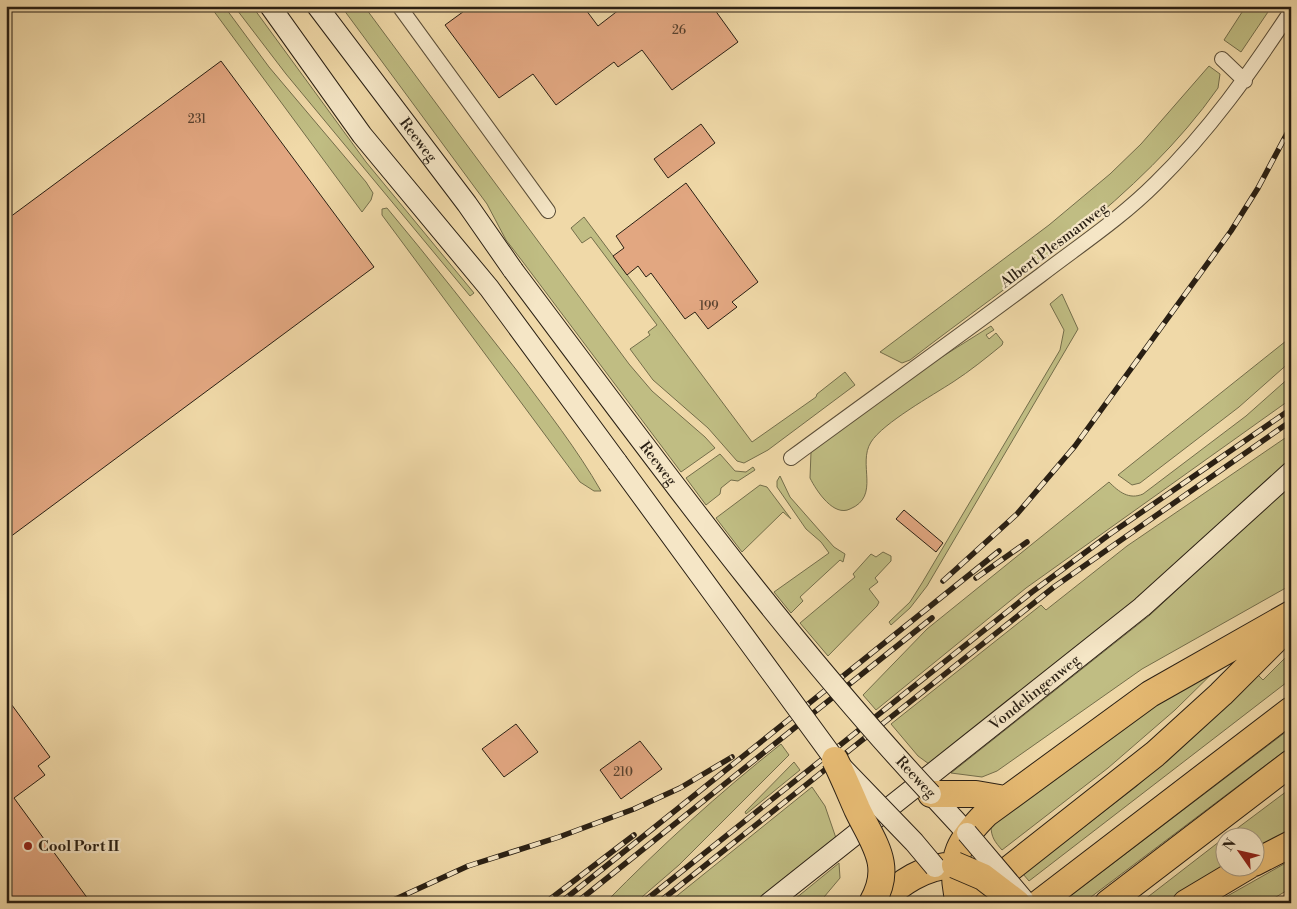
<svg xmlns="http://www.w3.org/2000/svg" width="1297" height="909" viewBox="0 0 1297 909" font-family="'Libre Bodoni',serif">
<rect width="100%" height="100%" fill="#f0d9a8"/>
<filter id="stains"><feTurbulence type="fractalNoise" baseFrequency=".004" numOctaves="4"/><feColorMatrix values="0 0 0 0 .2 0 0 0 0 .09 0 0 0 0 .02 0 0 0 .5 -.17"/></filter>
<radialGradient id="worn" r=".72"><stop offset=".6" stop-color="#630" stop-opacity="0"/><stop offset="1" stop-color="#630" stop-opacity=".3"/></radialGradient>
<path fill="#c0bd83" stroke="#746e4b" d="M 210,6 L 224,6 L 269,67 L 366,182 L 373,193 L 371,200 L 362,212 Z
M 234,6 L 252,6 L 366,162 L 474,293 L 470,296 L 286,74 Z
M 341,6 L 364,6 L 629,364 L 652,391 L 705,437 L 715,448 L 681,472 L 523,262 L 506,240 L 487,204 Z
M 1246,6 L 1272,6 L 1241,52 L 1224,40 Z
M 1209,66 L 1220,74 L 1218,88 C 1141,198 1015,279 910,360 L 902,363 L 880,352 L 1049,225 L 1110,174 L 1141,144 Z
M 387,208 C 432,262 475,317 518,372 C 547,411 577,449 601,491 L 594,491 L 580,482 L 382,215 L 382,209 Z
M 584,217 L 752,442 L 816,397 L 817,394 L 845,372 L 855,385 L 768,450 L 744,463 L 737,461 L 708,428 L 653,380 L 630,349 L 650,335 L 648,332 L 657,325 L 591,237 L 582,243 L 571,228 Z
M 1062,294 L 1078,329 L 927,586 L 910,608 L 891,625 L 889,622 L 910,602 L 922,583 L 1060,350 L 1064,330 L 1050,304 Z
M 991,326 L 994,330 L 986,335 L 989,339 L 996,333 L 1003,342 L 1002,345 C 986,358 970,371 953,382 C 933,395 883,423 871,442 C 857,464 881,496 850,509 C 834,517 817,492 810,478 L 811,452 L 929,365 Z
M 1291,337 L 1291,361 L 1239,407 L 1140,483 L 1132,485 L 1118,475 Z
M 1291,376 L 1291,399 L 1026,588 L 876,710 L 863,695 L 927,629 L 1109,482 C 1119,492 1129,500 1143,494 L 1246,416 Z
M 1291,434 L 1291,459 L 1243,506 L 1110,623 L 929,764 L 918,756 L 891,724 L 1041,605 L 1046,610 L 1127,546 Z
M 720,454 L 735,471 L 746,472 L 753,467 L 755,470 L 738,481 L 731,480 L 721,488 L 720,494 L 706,505 L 686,478 Z
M 780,476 L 790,497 L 834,547 L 845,554 L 843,562 L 840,560 L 800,597 L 803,601 L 791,613 L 774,592 L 829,553 L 821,542 L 806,529 L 777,487 L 777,481 Z
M 1291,484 L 1291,585 L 1142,669 L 997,771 L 982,777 L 951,773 L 1150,615 Z
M 760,485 L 767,487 L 791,519 L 783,512 L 742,552 L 716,518 Z
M 883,552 L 891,556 L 891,561 L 875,578 L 878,582 L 869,589 L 879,602 L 877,606 L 828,656 L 800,623 L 855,577 L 853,574 L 871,554 L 876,557 Z
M 1235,651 L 1175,710 L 1108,768 L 1002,850 C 995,842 991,837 991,826 L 1098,739 Z
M 1291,652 L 1291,679 L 1029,881 L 1023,874 L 1137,786 L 1258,675 L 1263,680 Z
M 1291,728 L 1291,746 L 1083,903 L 1061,903 Z
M 781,744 L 789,755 L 679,865 L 635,903 L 605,903 C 662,845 718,794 781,744 Z
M 794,762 L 800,770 L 746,814 L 745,812 Z
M 812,787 L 825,806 L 837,841 L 756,903 L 668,903 Z
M 1291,788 L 1291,832 L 1255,850 L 1254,836 L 1227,836 Z
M 1224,838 L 1224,866 L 1169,903 L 1140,903 Z
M 1291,860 L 1291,888 L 1266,903 L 1215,903 Z
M 839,863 L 840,878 L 819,903 L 790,903 Z"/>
<path fill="#e2a781" stroke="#291f13" d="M 471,6 L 583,6 L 598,26 L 624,6 L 712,6 L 738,42 L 672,90 L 642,50 L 618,67 L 614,62 L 556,105 L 533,74 L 499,98 L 445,25 Z
M 221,61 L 374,267 L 6,540 L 6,220 Z
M 701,124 L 715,143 L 668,178 L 654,159 Z
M 686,183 L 758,282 L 732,302 L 737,307 L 708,329 L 695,312 L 685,319 L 651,273 L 646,277 L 638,266 L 627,275 L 613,256 L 624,248 L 616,236 Z
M 904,510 L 943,543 L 936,552 L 896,519 Z
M 6,697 L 50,757 L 38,766 L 45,775 L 14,798 L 91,903 L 6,903 Z
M 516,724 L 538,752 L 504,777 L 482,749 Z
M 640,741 L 662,769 L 621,799 L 600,770 Z"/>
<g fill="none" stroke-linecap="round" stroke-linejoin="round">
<g stroke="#5b4e38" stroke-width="16">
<path id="minor" d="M 399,6 L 548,211
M 1222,59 L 1245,81
M 791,458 C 874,397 958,337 1041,275 C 1080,245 1121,218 1156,183 C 1209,131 1250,73 1291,11"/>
</g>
<g stroke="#291f13" stroke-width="22">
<g id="secondary">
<path d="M 270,6 L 362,135 L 489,288 L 617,462"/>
<path id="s1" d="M 317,6 L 467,204 L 513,270"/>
<path d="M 931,794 L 967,833"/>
<path id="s2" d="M 769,903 L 1142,607 L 1291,472"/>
</g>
</g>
<g stroke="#291f13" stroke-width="28">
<path id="motorway" d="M 931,794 L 976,794 L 1005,799
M 1254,863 L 1291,844
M 957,894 C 950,856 960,840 986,814 L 1150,694 L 1291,614
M 879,903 C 900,883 924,866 955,865
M 966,903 L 1155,754 L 1221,694 L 1291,624
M 1039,903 L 1291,710
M 1108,903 L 1291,763
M 1186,903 L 1248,866"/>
</g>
<use href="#minor" stroke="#f5e6c6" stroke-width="14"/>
<use href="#secondary" stroke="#f5e6c6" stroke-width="20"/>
<use href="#motorway" stroke="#e8bc74" stroke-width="26"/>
<g stroke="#291f13" stroke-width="5.5">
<path id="rail" d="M 976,578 L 1027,542
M 943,581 L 1017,514 L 1075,446 L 1231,231 L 1258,188 L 1291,126
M 387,903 L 468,866 L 559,837 L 634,809 L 680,788 L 732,757
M 545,903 L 634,835
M 560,903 L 999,551
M 576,903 L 932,618
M 642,903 L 1032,592 L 1110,534 L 1291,409
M 658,903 L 1054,587 L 1291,421"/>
</g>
<use href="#rail" stroke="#f5e6c6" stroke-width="4" stroke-dasharray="11" stroke-linecap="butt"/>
<g stroke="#291f13" stroke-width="22" stroke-linecap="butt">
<g id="secondary-bridge">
<path id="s3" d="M 513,270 C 647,448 779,631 931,794"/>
<path d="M 617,462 L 835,760 L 914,842 L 935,867"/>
<path d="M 967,833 L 1023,899"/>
</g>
</g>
<g stroke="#291f13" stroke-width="28" stroke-linecap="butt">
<path id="motorway-bridge" d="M 835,760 C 843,776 850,793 857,809 C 873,843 894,865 872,903
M 955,865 L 983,877 L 1017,903"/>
</g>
<use href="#secondary-bridge" stroke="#f5e6c6" stroke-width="20"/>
<use href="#motorway-bridge" stroke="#e8bc74" stroke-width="26"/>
</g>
<circle fill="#8f2418" stroke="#f5e6c6" stroke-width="2" cx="28" cy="846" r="5"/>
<g text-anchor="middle" stroke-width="4.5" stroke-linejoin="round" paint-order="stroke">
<g font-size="12" fill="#57412e">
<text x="679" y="34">26</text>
<text x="197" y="123">231</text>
<text x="709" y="310">199</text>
<text x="623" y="776">210</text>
</g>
<g font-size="15" fill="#291f13" stroke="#f5e6c6">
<text dy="5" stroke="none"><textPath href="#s1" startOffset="168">Reeweg</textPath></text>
<text transform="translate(1054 245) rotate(-37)" y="5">Albert Plesmanweg</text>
<text dy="5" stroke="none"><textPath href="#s3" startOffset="242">Reeweg</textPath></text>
<text dy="5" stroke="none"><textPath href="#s2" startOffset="339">Vondelingenweg</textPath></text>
<text transform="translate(916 777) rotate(47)" y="5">Reeweg</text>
</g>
<g font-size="15" font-weight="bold" fill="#291f13" stroke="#f5e6c6" text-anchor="start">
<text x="38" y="851">Cool Port II</text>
</g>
</g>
<rect width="1297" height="909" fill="none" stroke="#f0d9a8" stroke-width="25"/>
<rect x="8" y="8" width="1282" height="894" fill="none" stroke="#291f13" stroke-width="2.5"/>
<rect x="12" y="12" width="1272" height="884" fill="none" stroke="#291f13"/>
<g transform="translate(1240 852) rotate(304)"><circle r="24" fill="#f5e6c6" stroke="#a3967e"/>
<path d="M0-4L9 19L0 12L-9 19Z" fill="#8f2418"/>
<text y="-8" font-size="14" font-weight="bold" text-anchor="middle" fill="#291f13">N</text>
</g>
<rect width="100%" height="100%" filter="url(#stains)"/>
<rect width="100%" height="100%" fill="url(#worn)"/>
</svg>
